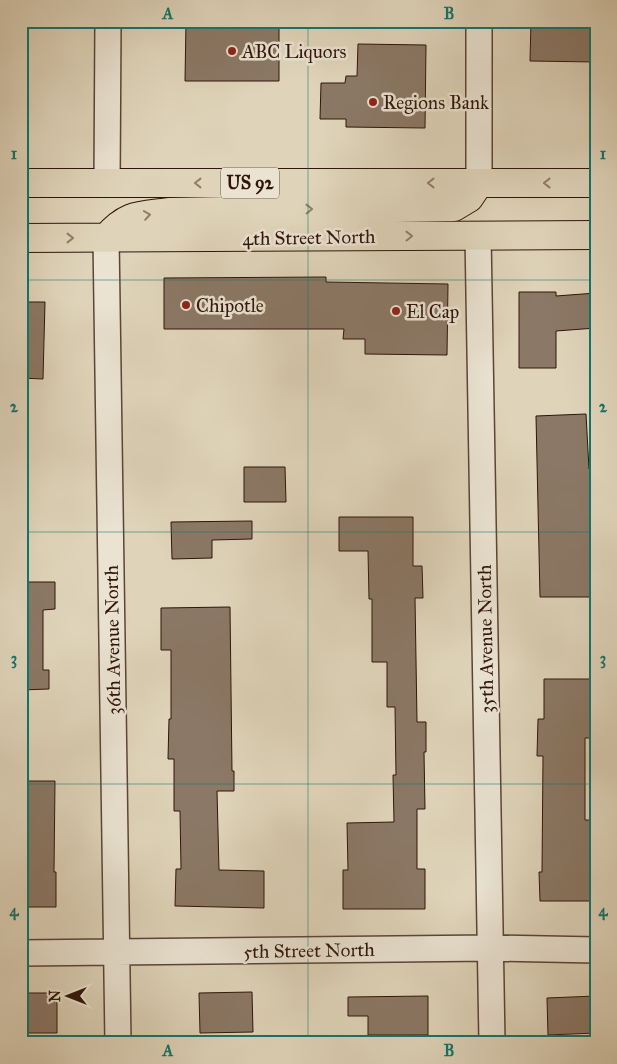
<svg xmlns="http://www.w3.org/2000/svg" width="617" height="1064" viewBox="0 0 617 1064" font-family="'IM FELL Great Primer',serif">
<rect width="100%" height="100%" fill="#dfd4ba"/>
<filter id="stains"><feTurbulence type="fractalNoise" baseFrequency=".004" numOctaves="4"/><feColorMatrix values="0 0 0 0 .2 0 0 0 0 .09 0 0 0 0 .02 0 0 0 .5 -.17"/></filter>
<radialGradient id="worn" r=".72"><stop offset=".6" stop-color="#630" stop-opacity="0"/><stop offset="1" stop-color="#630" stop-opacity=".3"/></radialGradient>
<path fill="#8b7866" stroke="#30140a" d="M 186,21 L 279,21 L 279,81 L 185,81 Z
M 531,21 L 596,21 L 596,62 L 530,61 Z
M 358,44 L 426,45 L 425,128 L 346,127 L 346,119 L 320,119 L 321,83 L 345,83 L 346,76 L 357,76 Z
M 326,277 L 326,282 L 448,284 L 447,355 L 365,354 L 365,339 L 343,339 L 344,329 L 164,329 L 164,278 Z
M 519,292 L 556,292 L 556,296 L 596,293 L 596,328 L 556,331 L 556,368 L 519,368 Z
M 21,302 L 45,302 L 43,379 L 21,378 Z
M 586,414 L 589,469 L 593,469 L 594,490 L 596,490 L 596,555 L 593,555 L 593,597 L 540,597 L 536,416 Z
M 244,467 L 285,467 L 286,502 L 244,502 Z
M 339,517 L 413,517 L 413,566 L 422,566 L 423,598 L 415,598 L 417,722 L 426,722 L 426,752 L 424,752 L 425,809 L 417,809 L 417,869 L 425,869 L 425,909 L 343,909 L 343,870 L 348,870 L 347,823 L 394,822 L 393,775 L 396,775 L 395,707 L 387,707 L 387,662 L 372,662 L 372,599 L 369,599 L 368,551 L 339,551 Z
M 252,521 L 252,539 L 212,540 L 212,558 L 172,559 L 171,522 Z
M 21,582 L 55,582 L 55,609 L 43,610 L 43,670 L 49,670 L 49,689 L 21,690 Z
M 230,607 L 232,771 L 234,771 L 234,791 L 217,791 L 219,870 L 264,871 L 264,908 L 175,906 L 176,869 L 181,869 L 180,811 L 174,811 L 174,759 L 168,759 L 169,719 L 171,719 L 171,650 L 161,650 L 161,608 Z
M 544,679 L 594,679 L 594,738 L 585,738 L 585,820 L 591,820 L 592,872 L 596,872 L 596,901 L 540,901 L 539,872 L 542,872 L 543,756 L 537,756 L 538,719 L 544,719 Z
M 21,781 L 55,781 L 54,872 L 56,872 L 56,907 L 21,907 Z
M 252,992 L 253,1032 L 200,1033 L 199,993 Z
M 21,993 L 57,993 L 57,1033 L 21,1033 Z
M 428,996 L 428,1035 L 368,1035 L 368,1016 L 348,1016 L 348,997 Z
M 596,996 L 596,1033 L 548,1035 L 547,998 Z"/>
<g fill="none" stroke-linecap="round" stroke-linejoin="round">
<g stroke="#5c4436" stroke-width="28">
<path id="minor" d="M 479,21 L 479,183
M 107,183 L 108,21
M 478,235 L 492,1043
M 106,238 L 118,1043
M 21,953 L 490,948 L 596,950"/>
</g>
<g stroke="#30140a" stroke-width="30">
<path id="primary" d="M 21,183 L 596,183
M 21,238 L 596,235
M 106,238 C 128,213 139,216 170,212 L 454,207 L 469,198 L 479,183"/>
</g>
<use href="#minor" stroke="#eae3d2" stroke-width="25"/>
<use href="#primary" stroke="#dfd4ba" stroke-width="28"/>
</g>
<defs><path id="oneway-chevron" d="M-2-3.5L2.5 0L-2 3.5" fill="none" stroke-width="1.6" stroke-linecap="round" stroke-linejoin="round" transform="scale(1.25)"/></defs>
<g stroke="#907e6b">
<use href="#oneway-chevron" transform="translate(198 183) rotate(-180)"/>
<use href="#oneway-chevron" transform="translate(431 183) rotate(180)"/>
<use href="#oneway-chevron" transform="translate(547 183) rotate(180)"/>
<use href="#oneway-chevron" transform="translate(309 209) rotate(-1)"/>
<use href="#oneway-chevron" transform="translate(147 215) rotate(-8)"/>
<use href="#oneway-chevron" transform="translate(409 236) rotate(-1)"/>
<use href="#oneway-chevron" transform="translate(70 238)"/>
</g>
<path fill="none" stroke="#0f766e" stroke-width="1" stroke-opacity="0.55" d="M 308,21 L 308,1043M 21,280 L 596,280M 21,532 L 596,532M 21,784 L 596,784"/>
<g fill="#8f2418" stroke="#eae3d2" stroke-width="2">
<circle cx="232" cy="51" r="5"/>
<circle cx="373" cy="102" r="5"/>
<circle cx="186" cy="305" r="5"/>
<circle cx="396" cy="311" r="5"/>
</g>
<g text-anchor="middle" stroke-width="5" stroke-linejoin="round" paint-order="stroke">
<rect fill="#eae3d2" stroke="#685246" stroke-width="1" x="221" y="167.5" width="58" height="31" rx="4"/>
<g font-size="18" font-weight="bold" fill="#30140a">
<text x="250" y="189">US 92</text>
</g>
<g font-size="19" fill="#30140a" stroke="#eae3d2" text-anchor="start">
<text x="242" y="58">ABC Liquors</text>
<text x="383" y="109">Regions Bank</text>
<text x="196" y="312">Chipotle</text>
<text x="406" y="318">El Cap</text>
</g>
<g font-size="19" fill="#30140a" stroke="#eae3d2">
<text transform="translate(309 237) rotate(-1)" y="7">4th Street North</text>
<text transform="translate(485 639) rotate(-91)" y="7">35th Avenue North</text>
<text transform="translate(112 640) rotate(-91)" y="7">36th Avenue North</text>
<text transform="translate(309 950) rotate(-1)" y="7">5th Street North</text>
</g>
</g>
<rect width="617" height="1064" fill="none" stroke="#dfd4ba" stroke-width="55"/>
<g transform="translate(68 996) rotate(270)" stroke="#eae3d2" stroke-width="4" paint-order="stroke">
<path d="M0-4L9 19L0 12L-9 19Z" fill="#30140a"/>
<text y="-8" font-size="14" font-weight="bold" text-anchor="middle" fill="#30140a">N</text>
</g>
<rect x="28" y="28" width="562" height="1008" fill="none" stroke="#0f766e" stroke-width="2"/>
<g font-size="16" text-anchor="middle" font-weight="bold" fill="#0f766e">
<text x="168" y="19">A</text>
<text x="449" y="19">B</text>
<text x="14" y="159">1</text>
<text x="603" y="159">1</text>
<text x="14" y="412">2</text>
<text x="603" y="412">2</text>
<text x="14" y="664">3</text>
<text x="603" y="664">3</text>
<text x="14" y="916">4</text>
<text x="603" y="916">4</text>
<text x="168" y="1056">A</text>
<text x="449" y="1056">B</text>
</g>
<rect width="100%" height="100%" filter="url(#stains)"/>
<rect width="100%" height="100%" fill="url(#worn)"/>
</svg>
